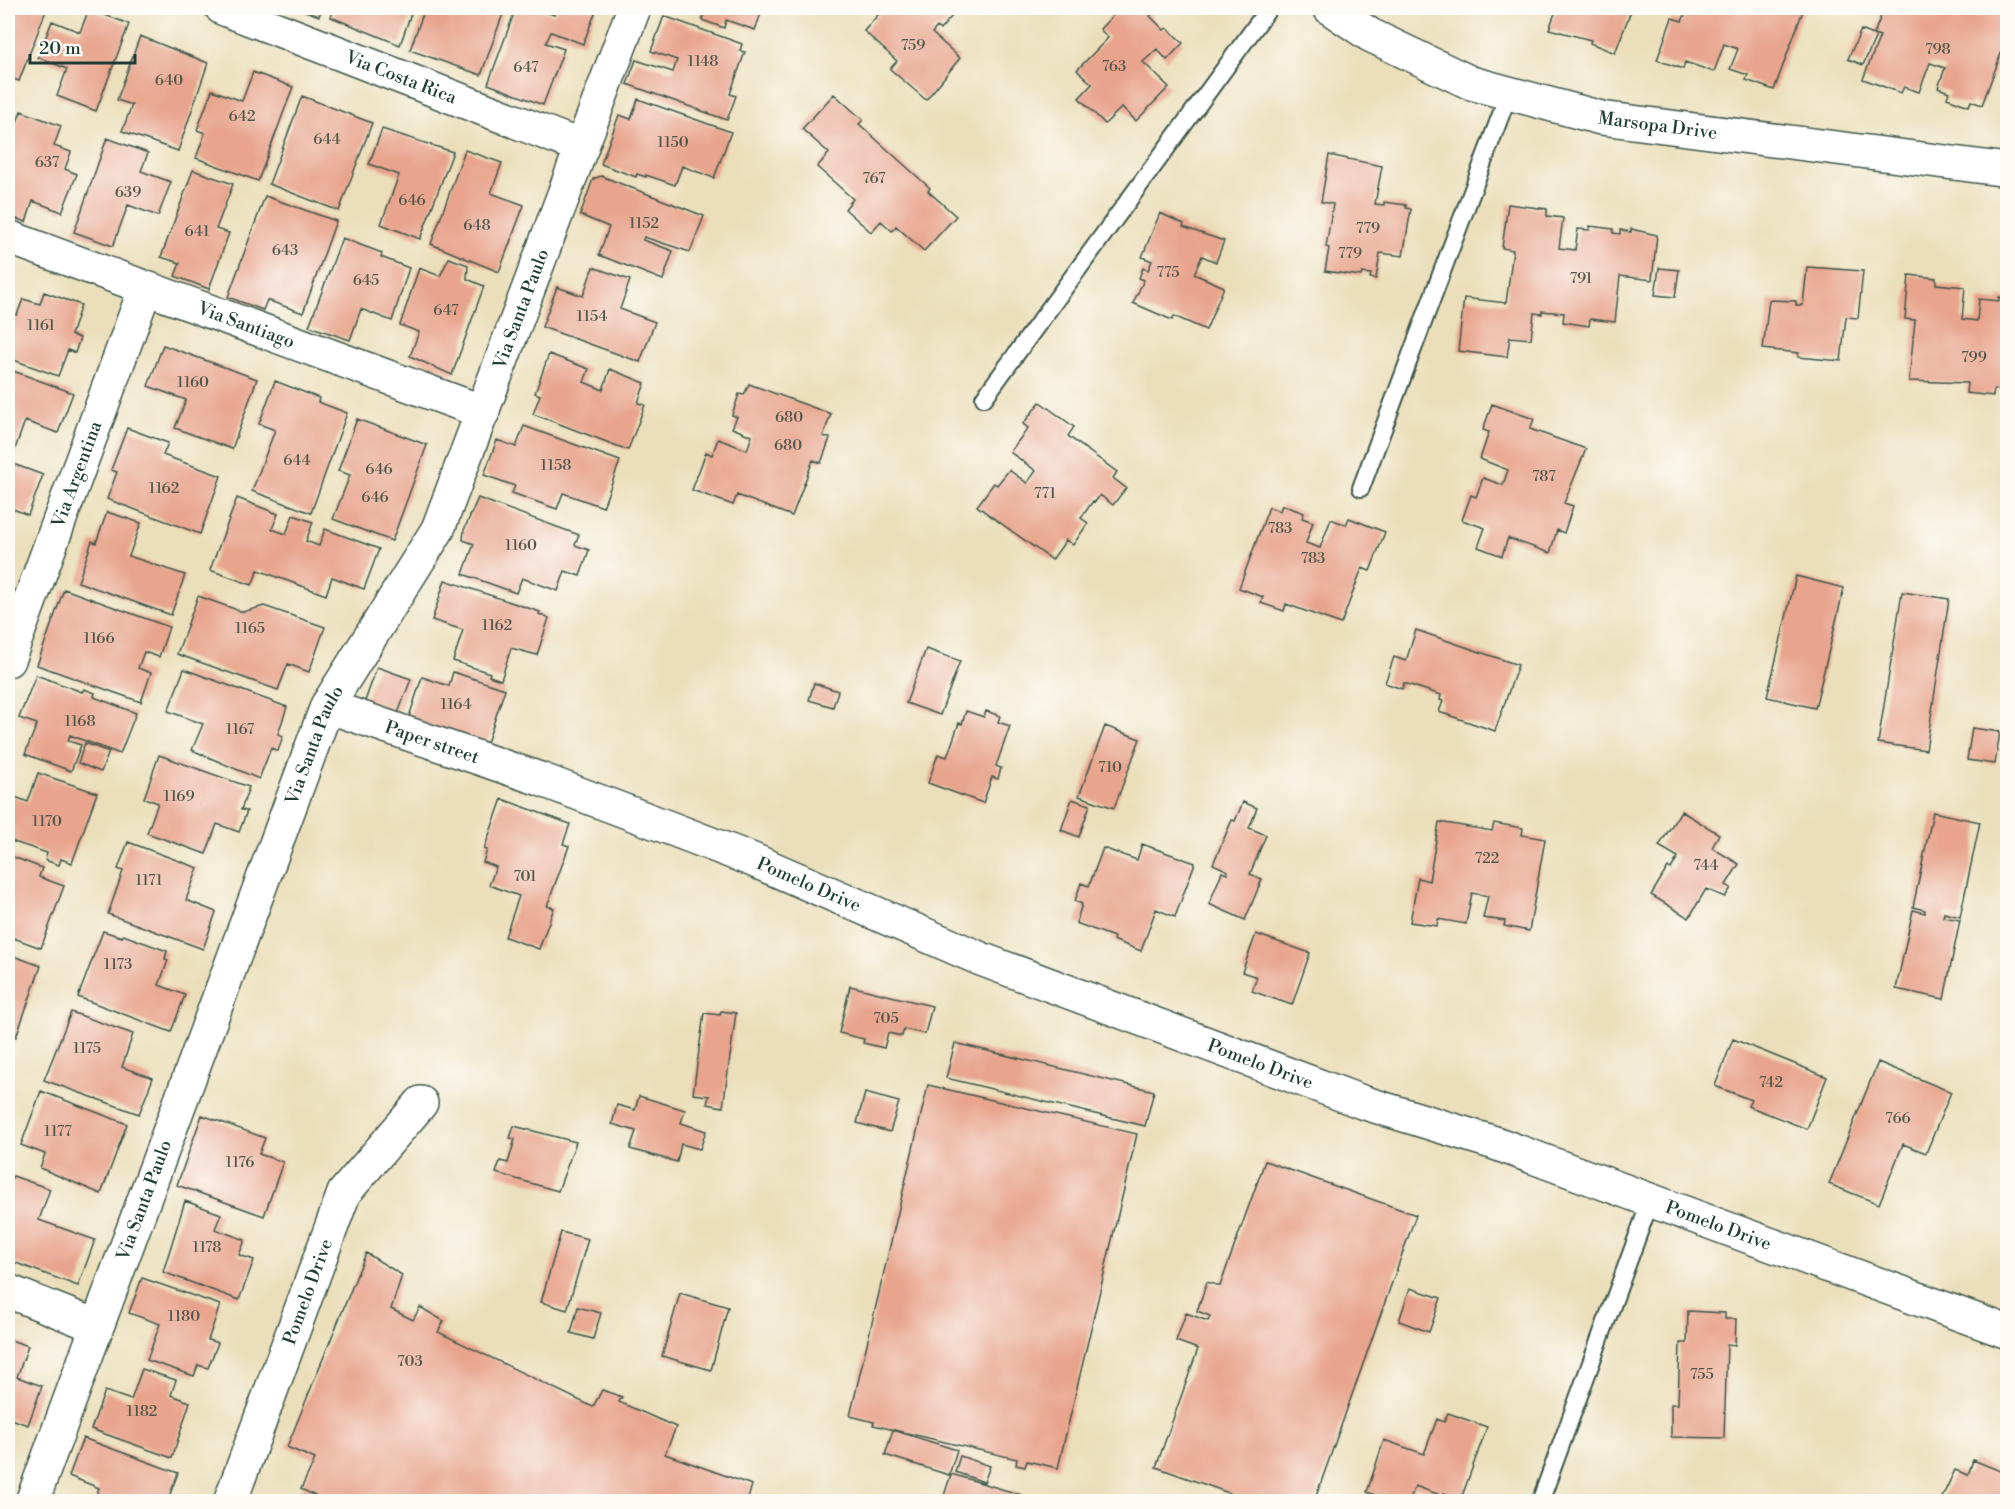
<svg xmlns="http://www.w3.org/2000/svg" width="2015" height="1509" viewBox="0 0 2015 1509" font-family="'Libre Bodoni',serif">
<rect width="100%" height="100%" fill="#fdfcf7"/>
<filter id="ink" filterUnits="userSpaceOnUse"><feTurbulence type="fractalNoise" baseFrequency=".0167" numOctaves="2"/><feDisplacementMap in="SourceGraphic" scale="12" xChannelSelector="R" yChannelSelector="G"/><feConvolveMatrix kernelMatrix="1 2 1 2 8 2 1 2 1" color-interpolation-filters="sRGB"/></filter>
<filter id="wash" filterUnits="userSpaceOnUse"><feTurbulence type="fractalNoise" baseFrequency=".008" numOctaves="4" result="noise"/><feDisplacementMap in="SourceGraphic" scale="24" xChannelSelector="R" yChannelSelector="G"/><feGaussianBlur stdDeviation="1.35" result="paint"/><feColorMatrix in="noise" values="0 0 0 0 0 0 0 0 0 0 0 0 0 0 0 0 0 1.4 0 .05"/><feComposite in="paint" operator="in"/></filter>
<g filter="url(#wash)">
<rect width="100%" height="100%" fill="#ebdfbb"/>
<g id="blocks">
<path fill="#e8a48d" d="M 8,8 L 47,8 L 19,81 L 8,77 Z
M 297,8 L 322,8 L 319,16 Z
M 334,8 L 413,8 L 400,45 L 331,17 Z
M 425,8 L 505,8 L 481,75 L 410,50 Z
M 516,8 L 542,8 L 541,10 L 554,15 L 557,8 L 587,8 L 596,11 L 583,44 L 551,32 L 546,43 L 564,49 L 543,105 L 488,84 Z
M 696,8 L 763,8 L 755,30 L 726,20 L 724,28 L 702,20 L 705,11 Z
M 884,8 L 958,9 L 940,30 L 937,27 L 932,33 L 960,58 L 926,100 L 890,69 L 897,61 L 864,31 Z
M 1120,8 L 1146,8 L 1152,14 L 1150,16 L 1164,30 L 1167,28 L 1183,43 L 1167,60 L 1157,49 L 1143,62 L 1169,87 L 1136,121 L 1122,107 L 1105,124 L 1079,98 L 1092,84 L 1077,70 L 1108,38 L 1100,29 Z
M 1557,8 L 1572,12 L 1574,8 L 1632,8 L 1615,53 L 1590,43 L 1591,40 L 1549,29 Z
M 1674,8 L 1804,8 L 1774,90 L 1746,80 L 1748,75 L 1730,69 L 1738,49 L 1724,44 L 1714,72 L 1685,62 L 1683,69 L 1657,60 L 1672,18 L 1682,21 L 1686,12 Z
M 1884,8 L 2008,8 L 2008,35 L 1982,105 L 1971,101 L 1969,106 L 1947,98 L 1949,92 L 1938,88 L 1945,68 L 1930,63 L 1919,92 L 1904,87 L 1901,93 L 1863,79 L 1880,36 L 1874,34 Z
M 89,9 L 129,24 L 96,111 L 57,96 L 67,69 L 38,57 L 52,21 L 80,32 Z
M 664,16 L 742,44 L 740,51 L 745,52 L 730,94 L 736,96 L 727,120 L 627,84 L 636,60 L 673,72 L 677,60 L 651,51 Z
M 1861,30 L 1876,36 L 1863,65 L 1848,59 Z
M 140,36 L 208,63 L 178,151 L 122,131 L 132,105 L 117,100 Z
M 253,72 L 293,87 L 258,181 L 196,158 L 205,133 L 197,130 L 212,90 L 242,101 Z
M 834,94 L 863,120 L 859,124 L 930,188 L 928,191 L 956,216 L 924,251 L 896,226 L 892,231 L 881,221 L 871,232 L 845,209 L 853,199 L 817,167 L 829,153 L 802,129 Z
M 302,96 L 372,123 L 339,211 L 269,184 Z
M 638,99 L 731,132 L 714,178 L 682,166 L 675,185 L 646,175 L 646,177 L 637,174 L 636,177 L 601,164 L 619,115 L 631,119 Z
M 21,111 L 61,126 L 54,146 L 71,152 L 65,169 L 77,174 L 62,212 L 33,201 L 26,222 L 8,216 L 8,148 Z
M 382,129 L 453,152 L 420,239 L 381,224 L 399,175 L 369,164 Z
M 107,138 L 148,153 L 141,171 L 171,182 L 158,216 L 128,205 L 113,246 L 74,232 Z
M 465,150 L 502,163 L 491,193 L 524,205 L 499,272 L 431,244 Z
M 1329,155 L 1382,166 L 1375,204 L 1384,205 L 1384,202 L 1406,205 L 1406,208 L 1411,209 L 1403,256 L 1380,253 L 1376,279 L 1370,278 L 1371,274 L 1362,273 L 1361,276 L 1325,271 L 1329,248 L 1326,247 L 1333,204 L 1321,202 Z
M 193,170 L 233,184 L 216,229 L 229,233 L 209,289 L 175,276 L 180,263 L 161,257 Z
M 601,176 L 704,216 L 690,252 L 644,237 L 643,240 L 673,251 L 663,280 L 599,255 L 609,227 L 580,215 L 593,179 Z
M 265,196 L 336,221 L 303,313 L 267,300 L 263,310 L 228,297 Z
M 1508,204 L 1547,209 L 1547,216 L 1563,218 L 1559,248 L 1575,250 L 1578,229 L 1590,230 L 1590,226 L 1613,229 L 1613,233 L 1620,234 L 1620,230 L 1631,232 L 1631,229 L 1657,235 L 1652,280 L 1620,276 L 1615,322 L 1590,319 L 1589,326 L 1563,322 L 1564,313 L 1542,311 L 1542,314 L 1534,313 L 1531,339 L 1510,337 L 1507,357 L 1458,351 L 1464,298 L 1506,303 L 1513,250 L 1502,248 Z
M 1160,213 L 1184,224 L 1183,227 L 1224,241 L 1216,262 L 1202,256 L 1194,274 L 1224,287 L 1206,330 L 1174,316 L 1172,320 L 1133,303 L 1144,280 L 1139,278 L 1143,268 L 1148,270 L 1152,261 L 1142,257 Z
M 342,238 L 382,253 L 381,257 L 409,268 L 392,321 L 361,309 L 350,340 L 309,326 Z
M 449,258 L 468,265 L 467,279 L 484,286 L 452,375 L 410,356 L 419,332 L 400,325 L 419,268 L 440,276 Z
M 593,267 L 630,280 L 620,309 L 655,322 L 640,362 L 542,327 L 557,287 L 583,296 Z
M 1807,267 L 1863,271 L 1858,318 L 1846,317 L 1841,361 L 1798,357 L 1799,353 L 1763,349 L 1769,300 L 1796,301 L 1796,305 L 1803,305 Z
M 1659,268 L 1679,270 L 1675,297 L 1655,295 Z
M 1909,275 L 1936,278 L 1936,284 L 1965,287 L 1962,319 L 1977,321 L 1979,299 L 1999,301 L 1999,297 L 2008,298 L 2008,391 L 1994,389 L 1993,396 L 1966,393 L 1967,383 L 1909,381 L 1915,320 L 1905,319 Z
M 44,292 L 81,305 L 71,335 L 80,338 L 75,353 L 68,350 L 58,376 L 8,358 L 8,312 L 17,315 L 23,299 L 40,304 Z
M 163,345 L 257,379 L 232,449 L 175,428 L 186,400 L 148,386 Z
M 549,354 L 589,369 L 584,382 L 603,390 L 610,369 L 645,383 L 638,403 L 645,405 L 628,450 L 533,414 L 540,395 L 535,393 Z
M 8,369 L 73,393 L 58,433 L 25,421 L 14,452 L 8,449 Z
M 275,381 L 319,398 L 318,402 L 347,413 L 311,513 L 252,491 L 275,430 L 259,424 Z
M 749,384 L 831,414 L 823,436 L 830,438 L 821,463 L 813,460 L 792,516 L 737,495 L 733,505 L 692,490 L 706,452 L 712,455 L 718,439 L 747,450 L 752,436 L 732,428 L 737,417 L 732,415 L 739,394 L 744,395 Z
M 1040,402 L 1074,427 L 1068,436 L 1117,472 L 1113,478 L 1126,488 L 1113,505 L 1100,495 L 1095,502 L 1093,501 L 1081,518 L 1088,523 L 1073,545 L 1066,540 L 1052,560 L 977,506 L 994,483 L 997,485 L 1009,470 L 1027,483 L 1036,471 L 1010,452 L 1028,428 L 1023,424 Z
M 1492,404 L 1534,419 L 1530,429 L 1586,449 L 1564,503 L 1573,506 L 1564,533 L 1557,530 L 1550,553 L 1508,538 L 1502,556 L 1478,547 L 1485,528 L 1462,520 L 1471,495 L 1476,497 L 1483,478 L 1503,485 L 1508,470 L 1480,459 L 1489,432 L 1483,430 Z
M 357,419 L 427,445 L 392,541 L 333,519 L 350,475 L 338,471 Z
M 524,426 L 620,461 L 603,507 L 563,493 L 557,509 L 512,493 L 515,486 L 484,475 L 497,440 L 516,447 Z
M 127,428 L 168,443 L 163,455 L 221,476 L 200,534 L 107,499 L 117,472 L 111,470 Z
M 8,462 L 43,475 L 28,515 L 8,507 Z
M 237,498 L 278,514 L 272,529 L 286,534 L 293,515 L 313,522 L 306,541 L 319,546 L 325,529 L 379,549 L 364,589 L 332,577 L 326,595 L 258,570 L 252,585 L 210,570 Z
M 478,498 L 579,535 L 575,545 L 589,550 L 580,576 L 565,571 L 558,591 L 522,578 L 516,593 L 463,574 L 474,544 L 463,540 L 464,530 Z
M 1282,505 L 1304,513 L 1302,518 L 1313,522 L 1306,543 L 1320,548 L 1331,519 L 1346,525 L 1349,518 L 1385,532 L 1370,571 L 1362,568 L 1341,624 L 1286,604 L 1284,611 L 1261,603 L 1263,597 L 1239,588 L 1269,507 L 1280,511 Z
M 107,512 L 141,523 L 129,556 L 185,575 L 171,615 L 78,582 L 92,541 L 96,543 Z
M 1796,576 L 1844,588 L 1815,708 L 1767,697 Z
M 445,580 L 540,612 L 539,614 L 549,618 L 537,655 L 511,648 L 501,680 L 489,676 L 490,673 L 453,661 L 463,630 L 432,620 Z
M 64,589 L 169,627 L 159,657 L 144,652 L 138,668 L 151,673 L 141,702 L 37,665 Z
M 1902,592 L 1949,599 L 1926,750 L 1878,743 Z
M 198,596 L 243,612 L 264,606 L 325,627 L 309,672 L 288,664 L 278,690 L 177,654 Z
M 1416,630 L 1518,665 L 1495,731 L 1439,712 L 1443,701 L 1440,700 L 1441,695 L 1404,683 L 1402,689 L 1385,683 L 1394,657 L 1406,661 Z
M 926,649 L 960,661 L 940,715 L 906,703 Z
M 377,667 L 411,679 L 397,716 L 364,704 Z
M 184,669 L 287,707 L 278,734 L 283,736 L 278,751 L 271,748 L 259,779 L 192,750 L 203,724 L 168,711 Z
M 453,672 L 505,689 L 486,746 L 408,720 L 422,677 L 449,686 Z
M 36,675 L 82,692 L 84,689 L 95,693 L 94,697 L 136,713 L 120,754 L 70,735 L 68,741 L 81,745 L 71,771 L 25,754 L 37,724 L 19,718 Z
M 814,683 L 838,691 L 833,707 L 809,700 Z
M 966,711 L 984,717 L 986,711 L 1000,716 L 998,722 L 1010,726 L 996,766 L 1001,768 L 998,779 L 992,777 L 983,803 L 928,783 L 938,754 L 947,757 L 959,723 L 962,724 Z
M 1105,726 L 1140,739 L 1114,808 L 1079,796 Z
M 1972,728 L 2000,732 L 1995,764 L 1967,760 Z
M 85,743 L 109,752 L 101,772 L 78,763 Z
M 159,755 L 249,787 L 241,810 L 247,811 L 239,832 L 217,824 L 206,854 L 147,833 L 158,803 L 144,798 Z
M 38,773 L 97,793 L 72,863 L 61,859 L 59,865 L 45,860 L 47,853 L 8,840 L 8,794 L 28,802 Z
M 502,799 L 570,824 L 563,844 L 569,846 L 547,906 L 554,908 L 539,949 L 505,937 L 519,896 L 489,885 L 496,867 L 483,862 L 487,850 L 484,849 Z
M 1072,799 L 1090,805 L 1079,837 L 1061,830 Z
M 1243,802 L 1257,808 L 1249,828 L 1266,835 L 1250,874 L 1262,879 L 1245,920 L 1209,904 L 1222,872 L 1227,874 L 1228,871 L 1213,864 L 1232,820 L 1235,821 Z
M 1681,811 L 1719,834 L 1712,848 L 1739,864 L 1726,885 L 1731,888 L 1725,897 L 1706,889 L 1689,918 L 1651,895 L 1668,867 L 1671,869 L 1678,857 L 1659,846 Z
M 1933,812 L 1980,822 L 1960,917 L 1944,913 L 1943,917 L 1960,920 L 1944,999 L 1896,989 L 1913,910 L 1925,913 L 1925,910 L 1913,907 Z
M 1439,822 L 1492,831 L 1494,823 L 1523,828 L 1522,835 L 1545,839 L 1529,931 L 1504,926 L 1505,921 L 1483,918 L 1488,896 L 1472,893 L 1466,924 L 1438,919 L 1437,926 L 1410,922 L 1418,878 L 1429,881 Z
M 128,842 L 198,868 L 186,900 L 216,912 L 203,949 L 108,914 L 123,871 L 118,869 Z
M 1142,844 L 1195,863 L 1175,917 L 1156,909 L 1141,951 L 1113,940 L 1114,937 L 1076,923 L 1082,904 L 1075,901 L 1081,883 L 1089,886 L 1103,848 L 1137,860 Z
M 8,855 L 42,868 L 39,877 L 64,886 L 41,948 L 8,936 Z
M 103,931 L 122,937 L 123,935 L 167,951 L 165,959 L 168,960 L 159,985 L 185,995 L 171,1032 L 78,997 Z
M 1256,934 L 1310,953 L 1292,1005 L 1252,991 L 1257,977 L 1242,972 Z
M 8,954 L 41,966 L 16,1037 L 8,1034 Z
M 850,986 L 932,1006 L 925,1034 L 904,1029 L 902,1036 L 888,1033 L 884,1048 L 863,1043 L 864,1039 L 839,1033 Z
M 721,1011 L 736,1013 L 723,1107 L 707,1104 L 709,1096 L 693,1094 L 704,1013 L 720,1015 Z
M 71,1012 L 133,1034 L 122,1067 L 153,1078 L 139,1114 L 44,1080 Z
M 1733,1039 L 1827,1077 L 1807,1129 L 1748,1106 L 1751,1100 L 1715,1086 Z
M 955,1043 L 1154,1091 L 1145,1126 L 946,1078 Z
M 1878,1062 L 1951,1092 L 1926,1153 L 1903,1144 L 1879,1204 L 1829,1184 Z
M 928,1085 L 1137,1134 L 1058,1468 L 1027,1461 L 1025,1467 L 1016,1465 L 1017,1459 L 873,1425 L 874,1422 L 850,1416 Z
M 41,1091 L 127,1124 L 101,1194 L 40,1168 L 45,1154 L 21,1145 Z
M 865,1093 L 899,1102 L 890,1132 L 857,1123 Z
M 639,1096 L 685,1110 L 681,1123 L 706,1131 L 700,1149 L 681,1144 L 677,1162 L 630,1149 L 636,1131 L 612,1124 L 617,1105 L 635,1110 Z
M 202,1115 L 265,1138 L 259,1154 L 283,1162 L 264,1216 L 177,1185 Z
M 514,1126 L 576,1142 L 558,1191 L 496,1173 L 500,1161 L 508,1163 L 515,1139 L 510,1138 Z
M 1265,1161 L 1416,1215 L 1314,1502 L 1254,1502 L 1156,1467 L 1198,1349 L 1176,1341 L 1186,1313 L 1208,1321 L 1210,1316 L 1197,1311 L 1207,1282 L 1220,1286 Z
M 13,1176 L 50,1189 L 39,1220 L 95,1240 L 78,1286 L 8,1260 L 8,1177 L 12,1178 Z
M 185,1201 L 221,1214 L 215,1229 L 245,1240 L 239,1255 L 254,1260 L 239,1300 L 163,1272 Z
M 561,1232 L 588,1239 L 567,1310 L 541,1302 Z
M 366,1253 L 402,1275 L 391,1309 L 413,1320 L 420,1307 L 444,1321 L 438,1332 L 593,1407 L 602,1390 L 622,1397 L 619,1402 L 676,1427 L 665,1454 L 752,1485 L 747,1502 L 327,1502 L 301,1489 L 315,1459 L 287,1447 Z
M 142,1278 L 220,1305 L 208,1340 L 218,1343 L 208,1368 L 198,1365 L 194,1376 L 147,1360 L 160,1324 L 129,1313 Z
M 1410,1288 L 1441,1298 L 1429,1332 L 1399,1321 Z
M 680,1293 L 728,1307 L 711,1370 L 662,1356 Z
M 578,1307 L 601,1313 L 593,1339 L 571,1333 Z
M 1688,1311 L 1725,1313 L 1725,1319 L 1736,1319 L 1735,1345 L 1727,1344 L 1724,1438 L 1671,1437 L 1671,1404 L 1678,1404 L 1680,1343 L 1687,1343 Z
M 8,1339 L 28,1346 L 17,1377 L 42,1386 L 28,1425 L 8,1418 Z
M 142,1369 L 176,1380 L 171,1395 L 190,1402 L 172,1458 L 91,1429 L 105,1391 L 131,1400 Z
M 1448,1413 L 1487,1427 L 1461,1499 L 1444,1493 L 1443,1496 L 1415,1486 L 1409,1502 L 1394,1502 L 1367,1492 L 1384,1440 L 1424,1454 L 1437,1419 L 1444,1422 Z
M 893,1430 L 957,1450 L 949,1475 L 885,1455 Z
M 83,1438 L 178,1473 L 167,1502 L 94,1502 L 99,1488 L 69,1476 Z
M 960,1456 L 990,1466 L 984,1482 L 955,1472 Z
M 1973,1460 L 2008,1474 L 2008,1502 L 1940,1502 L 1955,1470 L 1968,1475 Z
M 951,1474 L 1022,1495 L 1020,1502 L 942,1502 Z"/>
</g>
</g>
<g filter="url(#ink)">
<use href="#blocks" fill-opacity="0" stroke="#3e5548" stroke-width="1.5"/>
<g fill="none" stroke-linecap="round" stroke-linejoin="round">
<g stroke="#3e5548" stroke-width="20">
<path id="service" d="M 984,398 L 1269,8
M 1361,488 L 1509,93
M 1540,1502 L 1650,1202"/>
</g>
<g stroke="#3e5548" stroke-width="36">
<g id="minor">
<path id="s1" d="M 222,8 L 582,147"/>
<path id="s2" d="M 1330,8 L 1370,35 L 1471,83 L 1601,118 L 2008,170"/>
<path id="s3" d="M 8,237 L 483,412"/>
<path id="s4" d="M 8,660 L 145,289"/>
<path id="s5" d="M 327,706 L 540,779 L 667,827 L 753,860 L 981,959 L 1362,1102 L 1495,1143 L 2008,1332"/>
<path d="M 8,1291 L 96,1326"/>
<path id="s6" d="M 32,1502 L 327,706 L 438,529 L 634,8"/>
</g>
</g>
<g stroke="#3e5548" stroke-width="36">
<g id="tertiary">
<path id="s7" d="M 230,1502 L 344,1193 L 421,1103"/>
</g>
</g>
<use href="#service" stroke="#fff" stroke-width="16"/>
<use href="#minor" stroke="#fff" stroke-width="33"/>
<use href="#tertiary" stroke="#fff" stroke-width="33"/>
</g>
</g>
<g text-anchor="middle" stroke-width="5" stroke-linejoin="round" paint-order="stroke">
<g font-size="15" fill="#51574a">
<text x="913" y="50">759</text>
<text x="1938" y="54">798</text>
<text x="703" y="66">1148</text>
<text x="1114" y="71">763</text>
<text x="526" y="72">647</text>
<text x="169" y="85">640</text>
<text x="242" y="121">642</text>
<text x="327" y="144">644</text>
<text x="673" y="147">1150</text>
<text x="47" y="167">637</text>
<text x="874" y="183">767</text>
<text x="128" y="197">639</text>
<text x="412" y="205">646</text>
<text x="644" y="228">1152</text>
<text x="477" y="230">648</text>
<text x="1368" y="233">779</text>
<text x="197" y="236">641</text>
<text x="285" y="255">643</text>
<text x="1350" y="258">779</text>
<text x="1168" y="277">775</text>
<text x="1581" y="283">791</text>
<text x="366" y="285">645</text>
<text x="446" y="315">647</text>
<text x="592" y="321">1154</text>
<text x="41" y="330">1161</text>
<text x="1974" y="362">799</text>
<text x="193" y="387">1160</text>
<text x="789" y="422">680</text>
<text x="788" y="450">680</text>
<text x="297" y="465">644</text>
<text x="556" y="470">1158</text>
<text x="379" y="474">646</text>
<text x="1544" y="481">787</text>
<text x="164" y="493">1162</text>
<text x="1045" y="498">771</text>
<text x="375" y="502">646</text>
<text x="1280" y="533">783</text>
<text x="521" y="550">1160</text>
<text x="1313" y="563">783</text>
<text x="497" y="630">1162</text>
<text x="250" y="633">1165</text>
<text x="99" y="643">1166</text>
<text x="456" y="709">1164</text>
<text x="80" y="726">1168</text>
<text x="240" y="734">1167</text>
<text x="1110" y="772">710</text>
<text x="179" y="801">1169</text>
<text x="47" y="826">1170</text>
<text x="1487" y="863">722</text>
<text x="1706" y="870">744</text>
<text x="525" y="881">701</text>
<text x="149" y="885">1171</text>
<text x="118" y="969">1173</text>
<text x="886" y="1023">705</text>
<text x="87" y="1053">1175</text>
<text x="1771" y="1087">742</text>
<text x="1898" y="1123">766</text>
<text x="58" y="1136">1177</text>
<text x="240" y="1167">1176</text>
<text x="207" y="1252">1178</text>
<text x="184" y="1321">1180</text>
<text x="410" y="1366">703</text>
<text x="1702" y="1379">755</text>
<text x="142" y="1416">1182</text>
</g>
<g font-size="18" fill="#1f3d34" stroke="#fdfcf7">
<text dy="6" stroke="none"><textPath href="#s1" startOffset="192">Via Costa Rica</textPath></text>
<text dy="6" stroke="none"><textPath href="#s2" startOffset="352">Marsopa Drive</textPath></text>
<text dy="6" stroke="none"><textPath href="#s6" startOffset="1293">Via Santa Paulo</textPath></text>
<text dy="6" stroke="none"><textPath href="#s3" startOffset="254">Via Santiago</textPath></text>
<text dy="6" stroke="none"><textPath href="#s4" startOffset="198">Via Argentina</textPath></text>
<text dy="6" stroke="none"><textPath href="#s5" startOffset="111">Paper street</textPath></text>
<text dy="6" stroke="none"><textPath href="#s6" startOffset="808">Via Santa Paulo</textPath></text>
<text dy="6" stroke="none"><textPath href="#s5" startOffset="514">Pomelo Drive</textPath></text>
<text dy="6" stroke="none"><textPath href="#s5" startOffset="1000">Pomelo Drive</textPath></text>
<text dy="6" stroke="none"><textPath href="#s6" startOffset="322">Via Santa Paulo</textPath></text>
<text dy="6" stroke="none"><textPath href="#s5" startOffset="1486">Pomelo Drive</textPath></text>
<text dy="6" stroke="none"><textPath href="#s7" startOffset="224">Pomelo Drive</textPath></text>
</g>
</g>
<rect width="2015" height="1509" fill="none" stroke="#fdfcf7" stroke-width="30"/>
<path d="M30 54v9h105v-9" fill="none" stroke="#1f3d34" stroke-width="3"/>
<text x="39" y="54" font-size="18" fill="#1f3d34" stroke="#fdfcf7" stroke-width="4.5" paint-order="stroke">20 m</text>
</svg>
